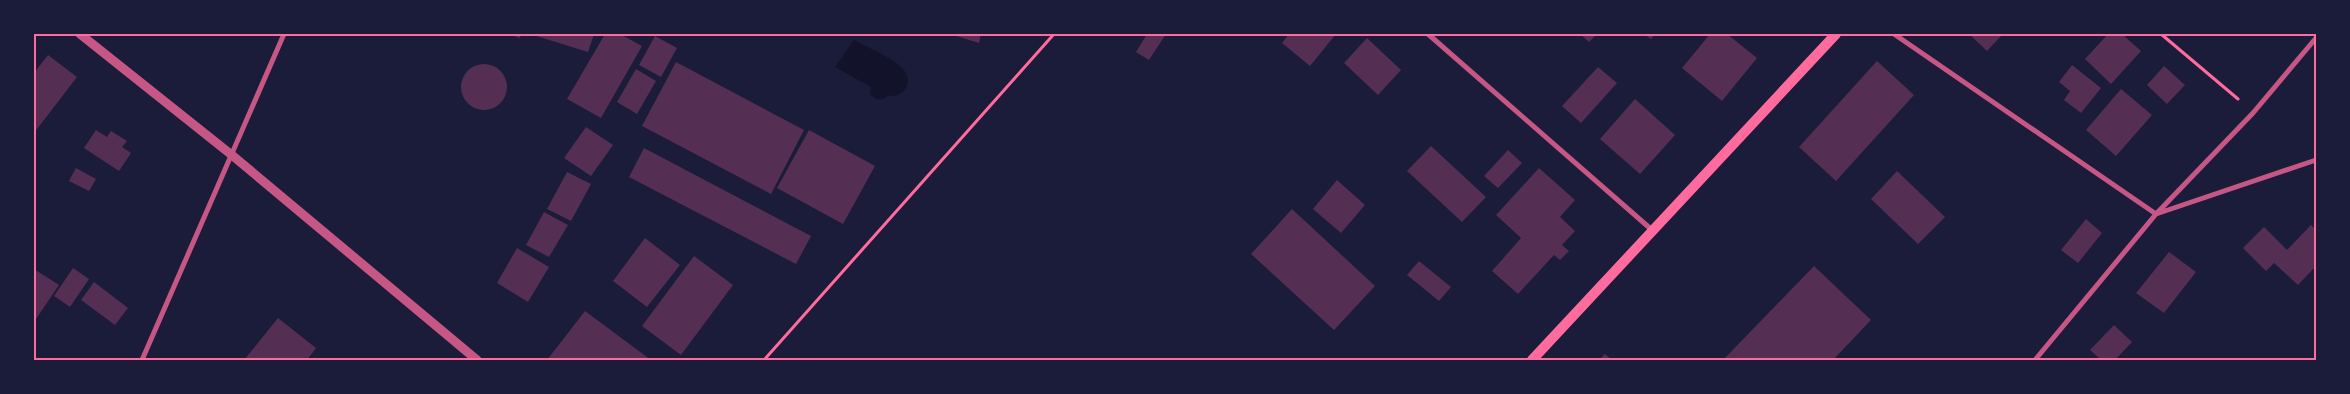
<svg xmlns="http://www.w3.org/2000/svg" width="2350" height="394" viewBox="0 0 2350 394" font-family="Cabin,sans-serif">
<rect width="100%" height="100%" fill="#1b1b3a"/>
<path fill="#12122b" d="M 854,40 C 867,48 894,58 903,69 C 915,82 903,100 887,95 L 885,98 C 879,101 874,99 870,94 L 871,87 L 835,67 Z"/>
<path fill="#542f53" d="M 507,34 L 521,34 L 520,38 Z
M 533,34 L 594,34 L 588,52 L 533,35 Z
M 605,34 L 620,34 L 642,46 L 601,118 L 567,99 Z
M 950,34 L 981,34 L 979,43 Z
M 1147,34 L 1166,34 L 1149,60 L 1136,52 Z
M 1289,34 L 1336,34 L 1310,66 L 1282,43 Z
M 1580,34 L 1597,34 L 1589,42 Z
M 1644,34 L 1655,34 L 1651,39 Z
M 1710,34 L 1727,34 L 1757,58 L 1722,101 L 1682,68 Z
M 1969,34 L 2003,34 L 1987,51 Z
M 2108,34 L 2122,34 L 2141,51 L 2111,84 L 2085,59 Z
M 655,36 L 677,48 L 661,77 L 639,65 Z
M 1367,38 L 1401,70 L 1378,95 L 1344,63 Z
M 48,55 L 77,77 L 34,133 L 34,73 Z
M 1877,61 L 1914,95 L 1836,181 L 1799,147 Z
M 676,62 L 804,130 L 771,194 L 642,126 Z
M461 87a23 23 0 1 1 46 0a23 23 0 1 1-46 0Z
M 2072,65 L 2101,88 L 2081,113 L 2064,100 L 2070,91 L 2059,82 Z
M 2164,66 L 2185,85 L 2167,104 L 2147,85 Z
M 1598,67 L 1617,83 L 1581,123 L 1562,106 Z
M 636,69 L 656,81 L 637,114 L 617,102 Z
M 2121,89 L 2152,115 L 2116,156 L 2086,130 Z
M 1635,99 L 1675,135 L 1640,174 L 1600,139 Z
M 586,127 L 613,145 L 591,176 L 564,158 Z
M 96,130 L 107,137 L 111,131 L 127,141 L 122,147 L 131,153 L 119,171 L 84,148 Z
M 809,130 L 875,166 L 843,224 L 777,188 Z
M 1431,146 L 1486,197 L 1462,222 L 1407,171 Z
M 644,148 L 811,236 L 796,264 L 629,177 Z
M 1508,150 L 1522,163 L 1498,188 L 1484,176 Z
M 76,168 L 96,179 L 89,191 L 69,181 Z
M 1539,168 L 1575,200 L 1560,217 L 1575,231 L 1562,245 L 1569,251 L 1560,260 L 1554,255 L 1518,294 L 1492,271 L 1521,238 L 1496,215 Z
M 1897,171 L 1945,217 L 1918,244 L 1871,199 Z
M 567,172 L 591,184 L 571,221 L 547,209 Z
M 1337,180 L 1365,205 L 1341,233 L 1313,209 Z
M 1292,209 L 1375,286 L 1334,330 L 1251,254 Z
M 544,212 L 568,225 L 549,257 L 526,245 Z
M 2086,219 L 2102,233 L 2078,263 L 2061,250 Z
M 2311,225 L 2316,230 L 2316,266 L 2298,285 L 2274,263 L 2266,271 L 2243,248 L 2264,227 L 2287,250 Z
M 645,238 L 680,265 L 647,307 L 613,281 Z
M 517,248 L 549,267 L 528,302 L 497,283 Z
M 2169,252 L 2196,272 L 2164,313 L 2136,293 Z
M 694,256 L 733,285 L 681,355 L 642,326 Z
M 1419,261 L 1451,287 L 1439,301 L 1407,275 Z
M 1814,266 L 1871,320 L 1833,360 L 1723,360 Z
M 73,268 L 89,279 L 70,307 L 54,296 Z
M 34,269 L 59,285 L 34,322 Z
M 94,282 L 128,308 L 115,325 L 81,300 Z
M 585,311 L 651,360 L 547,360 Z
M 278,318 L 316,348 L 307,360 L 244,360 Z
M 2114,325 L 2132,342 L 2115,360 L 2101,360 L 2090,350 Z
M 1605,354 L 1612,360 L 1599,360 Z"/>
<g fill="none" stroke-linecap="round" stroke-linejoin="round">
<path stroke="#ff6b9d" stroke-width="3" d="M 2161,34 L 2238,99
M 764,360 L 1054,34"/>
<path stroke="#c65784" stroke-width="5" d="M 1428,34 L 1652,230
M 1894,34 L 2156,214 L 2316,160
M 142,360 L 284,34
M 2035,360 L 2156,214 L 2253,113 L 2316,38"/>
<path stroke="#c65784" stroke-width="9" d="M 80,34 L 233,156 L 477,360"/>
<path stroke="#ff6b9d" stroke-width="10" d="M 1532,360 L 1836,34"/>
</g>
<rect width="2350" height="394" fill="none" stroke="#1b1b3a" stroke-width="70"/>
<rect x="35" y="35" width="2280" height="324" fill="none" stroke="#ff6b9d" stroke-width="2"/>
</svg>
